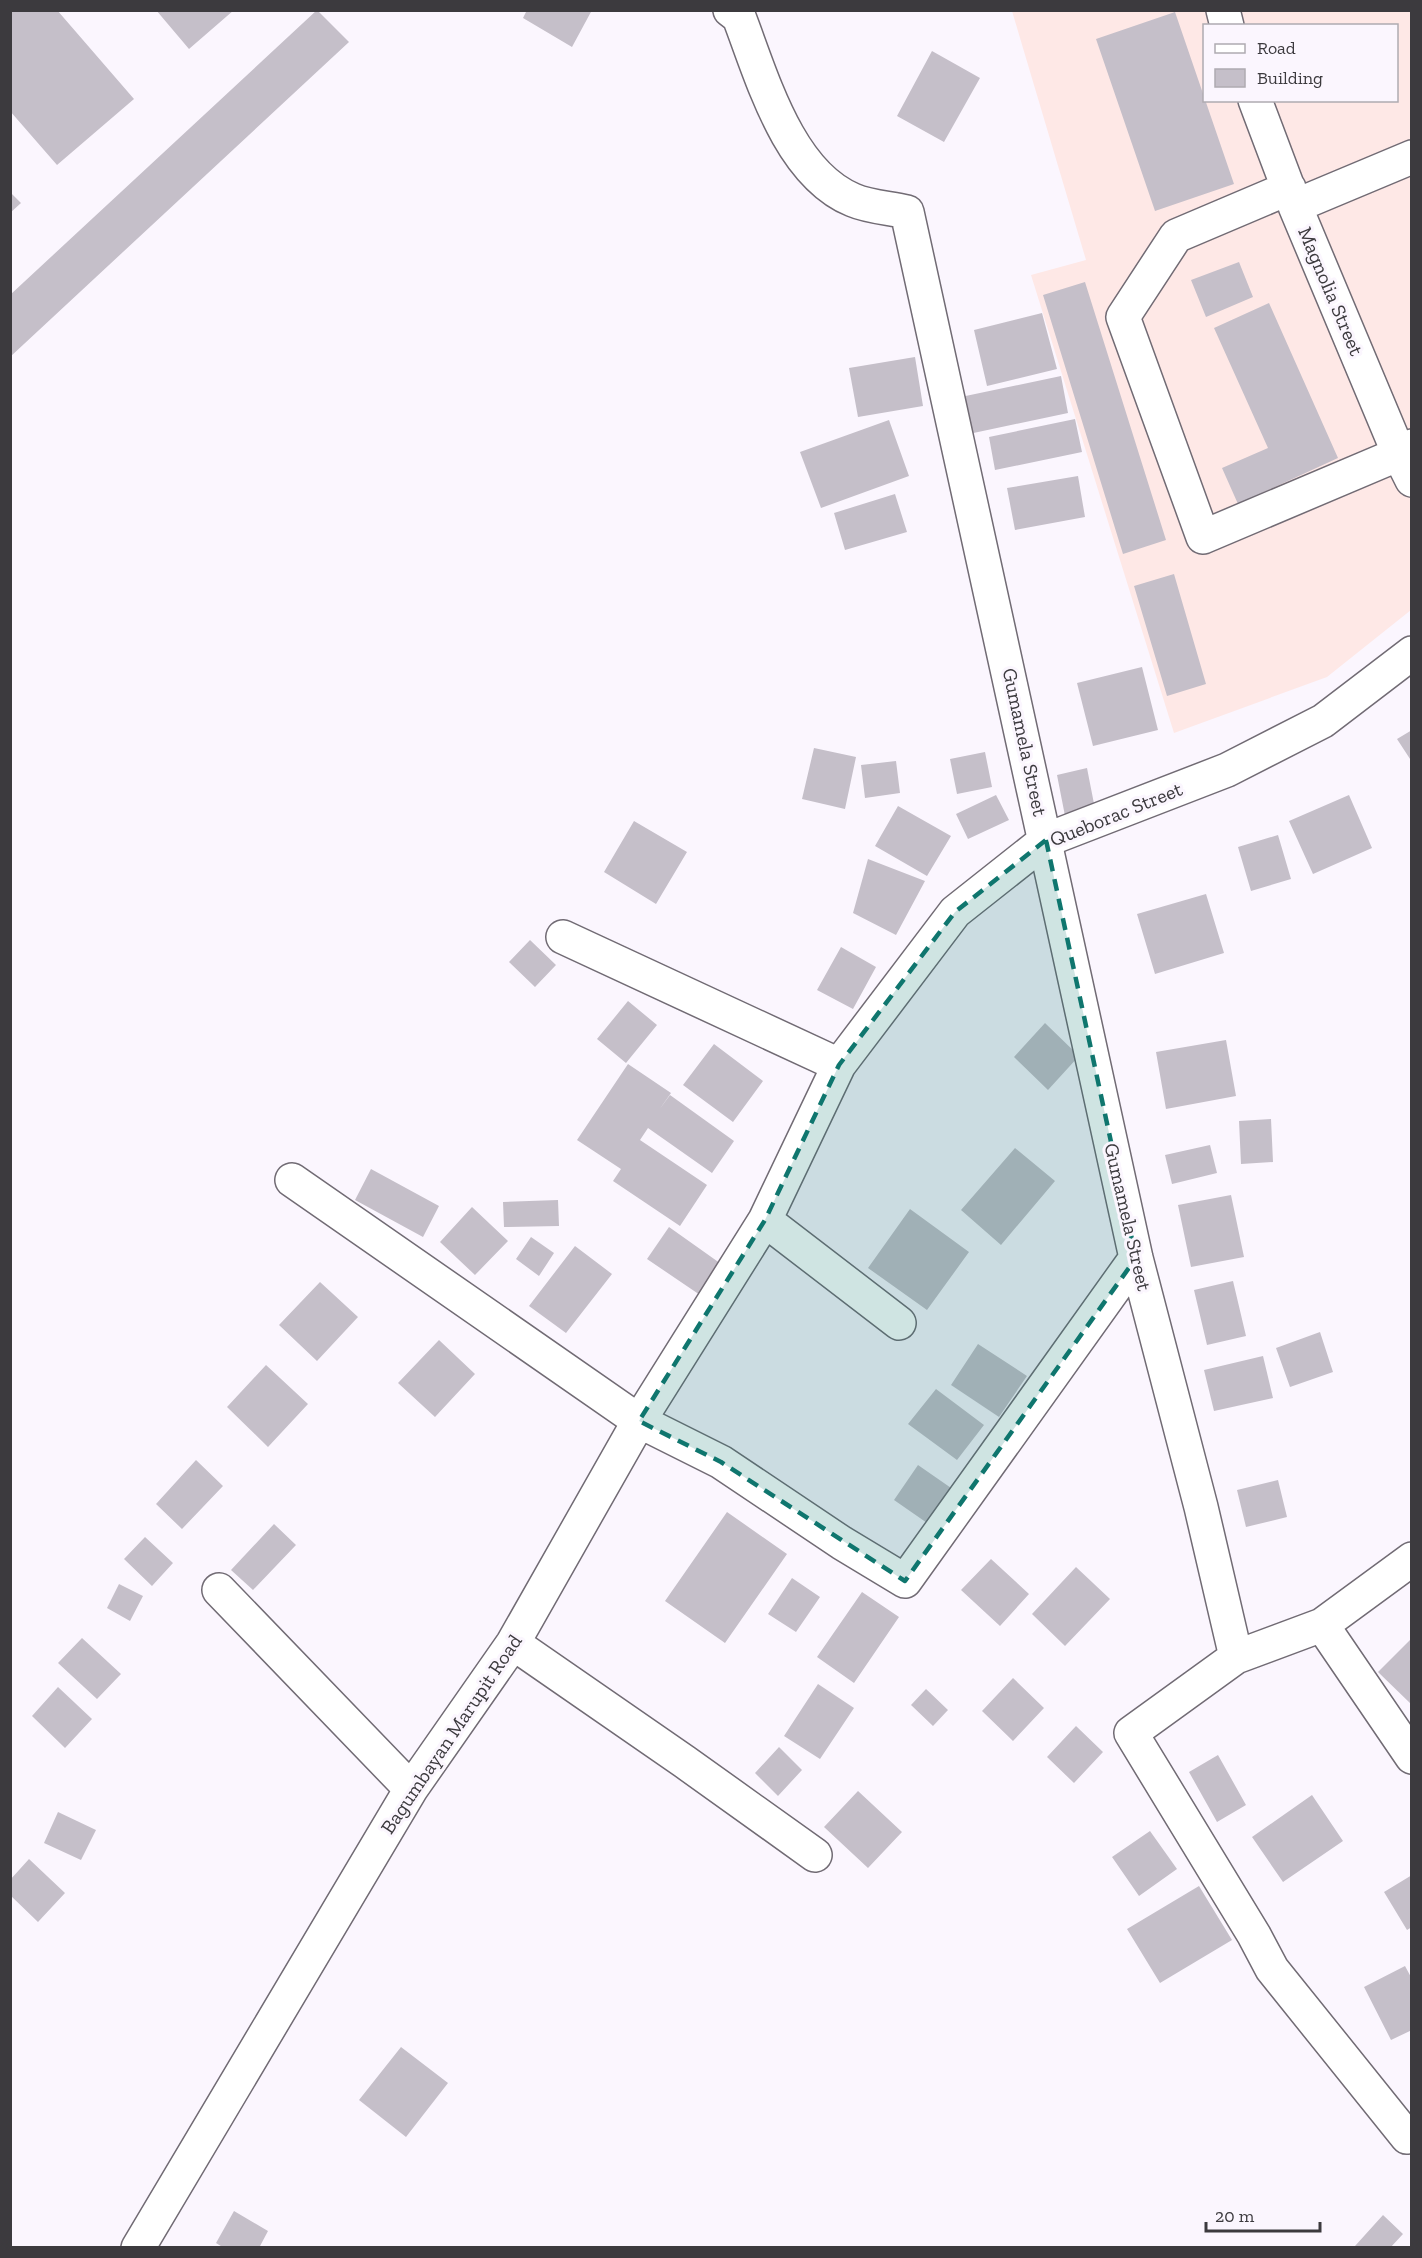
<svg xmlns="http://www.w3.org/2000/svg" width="1422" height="2258" viewBox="0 0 1422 2258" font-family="'Zilla Slab',serif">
<rect width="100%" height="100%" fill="#fbf6fe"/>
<path fill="#fee8e6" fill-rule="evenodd" d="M 1012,11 L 1411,11 L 1411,610 L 1327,677 L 1174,733 L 1031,275 L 1086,260 ZM 1204,26 L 1396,26 L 1396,100 L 1204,100 Z"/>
<path fill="#c5bfc9" d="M 10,10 L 57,10 L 134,99 L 57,165 L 10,111 Z
M 156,10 L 234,10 L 189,49 Z
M 317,10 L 349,42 L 10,357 L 10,295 Z
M 527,10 L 592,10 L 572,47 L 523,18 Z
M 1175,12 L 1234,184 L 1155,211 L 1096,39 Z
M 932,51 L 980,78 L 944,142 L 897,116 Z
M 10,192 L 21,203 L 10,213 Z
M 1239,262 L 1253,297 L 1206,317 L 1191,280 Z
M 1085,282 L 1166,540 L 1123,554 L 1043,295 Z
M 1269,303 L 1338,458 L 1238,504 L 1222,468 L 1268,448 L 1214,328 Z
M 1042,313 L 1057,369 L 987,386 L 974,330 Z
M 915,357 L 923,406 L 858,417 L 849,368 Z
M 1061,376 L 1068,413 L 964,435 L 956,398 Z
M 1075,419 L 1082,452 L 995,470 L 989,437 Z
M 889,420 L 909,476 L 821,508 L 800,452 Z
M 1078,476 L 1085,517 L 1015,530 L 1007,488 Z
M 895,494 L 907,532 L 845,550 L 834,513 Z
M 1174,574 L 1206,684 L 1167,696 L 1134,586 Z
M 1142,667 L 1158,730 L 1093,746 L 1077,683 Z
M 1412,730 L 1412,762 L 1397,739 Z
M 814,748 L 856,757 L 845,809 L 802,799 Z
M 985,752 L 992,787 L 957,794 L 950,759 Z
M 896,761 L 900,793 L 865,798 L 861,765 Z
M 1087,768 L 1096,814 L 1066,821 L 1057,775 Z
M 996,795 L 1009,820 L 968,839 L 956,814 Z
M 1349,795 L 1372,848 L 1313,874 L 1289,821 Z
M 898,806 L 951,836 L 927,876 L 875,846 Z
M 634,821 L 687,852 L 656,904 L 604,872 Z
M 1278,835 L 1291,879 L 1251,891 L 1238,847 Z
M 868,859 L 925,881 L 896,935 L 853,913 Z
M 1206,894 L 1224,953 L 1155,974 L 1137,914 Z
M 530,940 L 556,965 L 535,987 L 509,962 Z
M 841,947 L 876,967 L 853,1009 L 817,990 Z
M 628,1001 L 657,1025 L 626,1063 L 597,1039 Z
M 1045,1023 L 1079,1056 L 1048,1090 L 1014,1057 Z
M 1226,1040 L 1236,1096 L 1166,1109 L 1156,1052 Z
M 714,1044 L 763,1081 L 733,1122 L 683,1085 Z
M 628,1064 L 671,1093 L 659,1110 L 670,1095 L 734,1141 L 712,1173 L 648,1128 L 640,1140 L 707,1185 L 680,1226 L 613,1181 L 621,1169 L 577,1140 Z
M 1271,1119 L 1273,1162 L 1241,1164 L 1239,1121 Z
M 1210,1145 L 1217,1173 L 1172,1184 L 1165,1155 Z
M 1015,1148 L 1055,1181 L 1001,1245 L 961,1210 Z
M 371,1169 L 439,1206 L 423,1237 L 355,1200 Z
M 1231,1195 L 1244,1257 L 1191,1267 L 1178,1205 Z
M 558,1200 L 559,1226 L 504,1227 L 503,1202 Z
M 472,1207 L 508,1241 L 475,1275 L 440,1242 Z
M 910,1209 L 969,1252 L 927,1310 L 868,1268 Z
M 669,1227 L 724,1266 L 703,1297 L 647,1259 Z
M 531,1237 L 554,1253 L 539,1276 L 516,1259 Z
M 575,1246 L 612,1274 L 566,1333 L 529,1306 Z
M 1233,1281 L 1246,1336 L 1207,1345 L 1194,1290 Z
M 320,1282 L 358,1317 L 317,1361 L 279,1325 Z
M 1320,1332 L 1333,1372 L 1290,1387 L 1276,1348 Z
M 439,1340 L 475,1374 L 435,1417 L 398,1383 Z
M 978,1344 L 1027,1376 L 999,1417 L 951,1385 Z
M 1263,1356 L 1273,1398 L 1214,1411 L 1204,1370 Z
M 266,1365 L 308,1404 L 268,1447 L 227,1407 Z
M 936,1389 L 984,1425 L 957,1460 L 908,1424 Z
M 196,1460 L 223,1486 L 182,1529 L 156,1504 Z
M 918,1465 L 954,1490 L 930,1525 L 894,1500 Z
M 1278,1480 L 1287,1517 L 1246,1527 L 1237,1490 Z
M 727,1512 L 787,1554 L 725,1643 L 665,1601 Z
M 274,1524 L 296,1545 L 253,1590 L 231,1570 Z
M 145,1537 L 173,1563 L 152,1586 L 124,1559 Z
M 991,1559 L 1029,1594 L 1000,1626 L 961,1590 Z
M 1076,1567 L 1110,1599 L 1065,1646 L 1032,1614 Z
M 792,1578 L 820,1597 L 796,1632 L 768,1614 Z
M 119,1584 L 143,1596 L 130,1621 L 107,1608 Z
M 862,1592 L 899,1617 L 854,1683 L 817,1657 Z
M 82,1638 L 121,1674 L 97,1699 L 58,1663 Z
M 1412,1638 L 1412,1705 L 1378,1672 Z
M 1013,1678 L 1044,1708 L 1013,1741 L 982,1711 Z
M 818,1684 L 854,1708 L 820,1759 L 784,1736 Z
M 58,1687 L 92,1719 L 65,1748 L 32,1716 Z
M 926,1689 L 948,1710 L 933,1726 L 911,1705 Z
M 1076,1726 L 1103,1752 L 1074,1783 L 1047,1757 Z
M 779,1747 L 802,1770 L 778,1796 L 755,1773 Z
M 1218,1755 L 1246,1805 L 1217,1822 L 1189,1772 Z
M 858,1791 L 902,1832 L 868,1868 L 824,1827 Z
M 1312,1795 L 1343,1841 L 1283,1882 L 1252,1837 Z
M 58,1812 L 96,1830 L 81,1860 L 44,1843 Z
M 1150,1831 L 1177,1869 L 1139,1896 L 1112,1857 Z
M 29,1859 L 65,1893 L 38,1922 L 10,1895 L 10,1880 Z
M 1412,1875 L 1412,1927 L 1407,1930 L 1384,1892 Z
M 1199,1886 L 1232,1940 L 1160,1983 L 1127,1929 Z
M 1405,1966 L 1412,1979 L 1412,2030 L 1391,2040 L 1364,1987 Z
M 401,2047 L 448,2083 L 406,2137 L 359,2100 Z
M 234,2211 L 268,2231 L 259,2248 L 224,2248 L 216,2243 Z
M 1383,2215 L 1403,2234 L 1390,2248 L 1357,2248 L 1355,2246 Z"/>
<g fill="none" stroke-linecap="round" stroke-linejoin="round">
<g stroke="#716b74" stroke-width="36">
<path id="minor" d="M 730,10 L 739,17 C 762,77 788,173 853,200 C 869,207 890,208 907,212 L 1136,1258 L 1201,1507 L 1236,1657
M 1223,10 L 1227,26
M 1255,100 L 1295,206 L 1399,454 L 1412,480
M 1289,188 L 1176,236 L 1123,317 L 1203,537 L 1399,454 L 1412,446
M 1295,206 L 1412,157
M 563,937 L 839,1065
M 292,1180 L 639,1421 L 721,1462 L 842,1543 L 905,1581 L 1136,1258
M 765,1220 L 899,1323
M 1412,1559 L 1322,1625 L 1236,1657 L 1131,1733 L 1254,1935 L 1272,1969 L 1407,2137 L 1412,2136
M 219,1590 L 411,1789
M 1322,1625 L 1412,1757
M 513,1643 L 685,1762 L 815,1855
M 138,2248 L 411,1789 L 513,1643 L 639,1421 L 765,1220 L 839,1065 L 955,912 L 1046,840 L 1227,770 L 1323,721 L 1412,653"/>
</g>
<use href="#minor" stroke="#fff" stroke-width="33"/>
</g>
<path fill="#0f766e" fill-opacity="0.2" stroke="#0f766e" stroke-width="4.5" stroke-dasharray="12 8" stroke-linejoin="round" d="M 1046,840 L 1136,1258 L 905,1581 L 721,1462 L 639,1421 L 765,1220 L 839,1065 L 955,912 Z"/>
<g text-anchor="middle" stroke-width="6" stroke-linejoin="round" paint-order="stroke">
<g font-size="20" fill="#3c3a3e" stroke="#fbf6fe">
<text transform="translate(1331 291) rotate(67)" y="7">Magnolia Street</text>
<text transform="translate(1025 742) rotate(78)" y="7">Gumamela Street</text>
<text transform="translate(1116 814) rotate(-22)" y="7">Queborac Street</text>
<text transform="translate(1128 1217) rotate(77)" y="7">Gumamela Street</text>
<text transform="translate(451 1734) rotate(-56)" y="7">Bagumbayan Marupit Road</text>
</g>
</g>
<rect width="1422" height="2258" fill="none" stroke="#3c3a3e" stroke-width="24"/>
<rect x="1203" y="24" width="195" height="78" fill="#fbf6fe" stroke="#afabb1" stroke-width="1.5"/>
<rect x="1215" y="44" width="30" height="9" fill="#ffffff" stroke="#afabb1" stroke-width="1.5"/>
<text x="1257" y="54" font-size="18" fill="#3c3a3e">Road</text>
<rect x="1215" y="69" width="30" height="18" fill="#c5bfc9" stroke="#afabb1" stroke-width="1.5"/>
<text x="1257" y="84" font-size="18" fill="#3c3a3e">Building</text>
<path d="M1206 2222v9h114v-9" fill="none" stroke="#3c3a3e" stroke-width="3"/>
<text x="1215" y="2222" font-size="18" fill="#3c3a3e" stroke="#fbf6fe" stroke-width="4.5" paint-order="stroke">20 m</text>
</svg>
